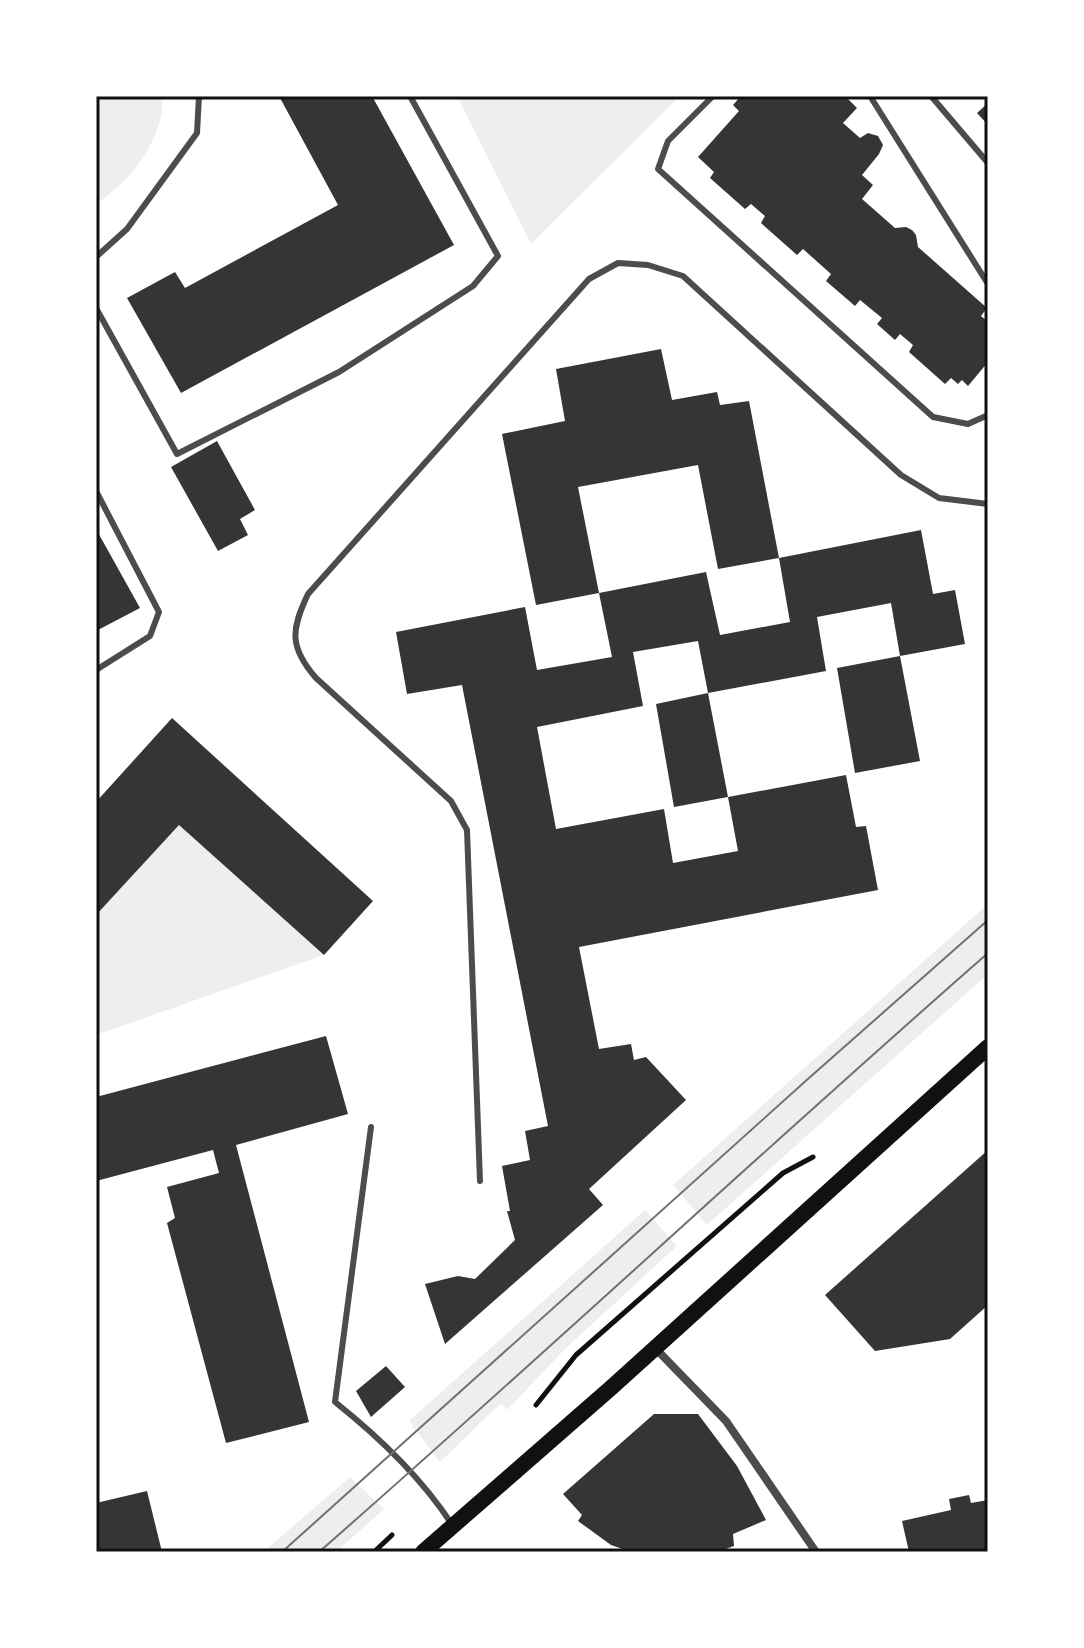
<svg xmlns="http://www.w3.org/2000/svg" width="1084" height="1648" viewBox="0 0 1084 1648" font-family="Arial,sans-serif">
<rect width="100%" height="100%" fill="#fff"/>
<path fill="#eee" d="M 96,96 L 162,96 C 166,122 146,157 129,176 C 120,186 107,195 96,205 Z
M 457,96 L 680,96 L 531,244 Z
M 179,825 L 324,955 L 96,1035 L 96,915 Z
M 988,904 L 988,974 L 707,1225 L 673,1185 Z
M 645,1210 L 677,1246 L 565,1349 L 507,1410 L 501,1403 L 440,1462 L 409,1421 Z
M 350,1477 L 384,1509 L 336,1552 L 263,1552 Z"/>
<path fill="#353535" d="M 279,96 L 372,96 L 454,245 L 181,393 L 127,298 L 175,272 L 185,288 L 338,205 Z
M 741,96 L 845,96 L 857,108 L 843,123 L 860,138 L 868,133 L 878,136 L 883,145 L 879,154 L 862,175 L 873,185 L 862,199 L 895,228 L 906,227 L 912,230 L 916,235 L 918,247 L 987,308 L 981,316 L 988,322 L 988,362 L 968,386 L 962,380 L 958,384 L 951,378 L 945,384 L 909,352 L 913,345 L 900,334 L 895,340 L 877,324 L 882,318 L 860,300 L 855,306 L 826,281 L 831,274 L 803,249 L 797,255 L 761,223 L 765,216 L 751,204 L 745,209 L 710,178 L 714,172 L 698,157 L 739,111 L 733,105 Z
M 988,103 L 988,125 L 977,113 Z
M 661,349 L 672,400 L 717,392 L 720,405 L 749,401 L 779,558 L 718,569 L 698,465 L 578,487 L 599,593 L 706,572 L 720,635 L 790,622 L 779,558 L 921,530 L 933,594 L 955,590 L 965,644 L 900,656 L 891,603 L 817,617 L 826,671 L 708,693 L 728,797 L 674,807 L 656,704 L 708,693 L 698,641 L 633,652 L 643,706 L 537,727 L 556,829 L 664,809 L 673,863 L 738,851 L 728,797 L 846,775 L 856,827 L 866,826 L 878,890 L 579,947 L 599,1049 L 631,1044 L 634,1060 L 646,1057 L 686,1100 L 589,1189 L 603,1205 L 445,1344 L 425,1284 L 458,1276 L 475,1279 L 515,1240 L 507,1211 L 510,1211 L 502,1166 L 530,1160 L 525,1131 L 548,1126 L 462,685 L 407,694 L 396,632 L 525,607 L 537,670 L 612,657 L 599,593 L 536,605 L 502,434 L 565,421 L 556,369 Z
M 217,441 L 255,510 L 240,519 L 248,535 L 218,551 L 171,467 Z
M 96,529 L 140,608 L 96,631 Z
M 900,656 L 920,761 L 855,773 L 837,668 Z
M 172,718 L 373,901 L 324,955 L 179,825 L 96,915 L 96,802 Z
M 326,1036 L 348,1114 L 236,1145 L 309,1422 L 226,1443 L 167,1223 L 175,1218 L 167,1187 L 219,1173 L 213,1150 L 96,1181 L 96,1097 Z
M 988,1150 L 988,1305 L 950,1339 L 875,1351 L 825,1295 Z
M 386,1366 L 405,1387 L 371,1417 L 356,1391 Z
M 654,1414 L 698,1414 L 737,1466 L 766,1520 L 733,1534 L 734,1546 L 717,1552 L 631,1552 L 611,1545 L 578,1521 L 582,1515 L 563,1494 Z
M 147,1491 L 162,1552 L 96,1552 L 96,1503 Z
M 969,1495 L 971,1503 L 988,1500 L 988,1552 L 909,1552 L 902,1521 L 951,1510 L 949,1499 Z"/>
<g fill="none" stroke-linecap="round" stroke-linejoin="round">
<path stroke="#111" stroke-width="5" d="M 536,1405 L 576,1355 L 783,1173 L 813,1157
M 374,1552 L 392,1535"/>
<path stroke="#4c4c4c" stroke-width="6" d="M 713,96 L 668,141 L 658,169 L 933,417 L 968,424 L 988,415
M 870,96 L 988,284
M 931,96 L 988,163
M 96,257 L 127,229 L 197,133 L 199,96
M 96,308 L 177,454 L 339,372 L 473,286 L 498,256 L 410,96
M 96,491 L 159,612 L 150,636 L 96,670
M 371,1127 L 335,1402 C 379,1437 420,1476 451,1523
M 480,1181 L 467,830 L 451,801 L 316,678 C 289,647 291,630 308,594 L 589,279 L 618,263 L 648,265 L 683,276 L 901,475 L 939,498 L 988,504"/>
<path stroke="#4c4c4c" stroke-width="8" d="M 655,1348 L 726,1421 L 816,1552"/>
<path stroke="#111" stroke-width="16" d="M 423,1552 L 612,1387 L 988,1047"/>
<path stroke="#707070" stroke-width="2" d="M 282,1552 L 809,1078 L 988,920
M 319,1552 C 544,1355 763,1150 988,953"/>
</g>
<rect width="1084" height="1648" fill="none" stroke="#ffffff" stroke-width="196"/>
<rect x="98" y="98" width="888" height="1452" fill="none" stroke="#111" stroke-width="3"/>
</svg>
